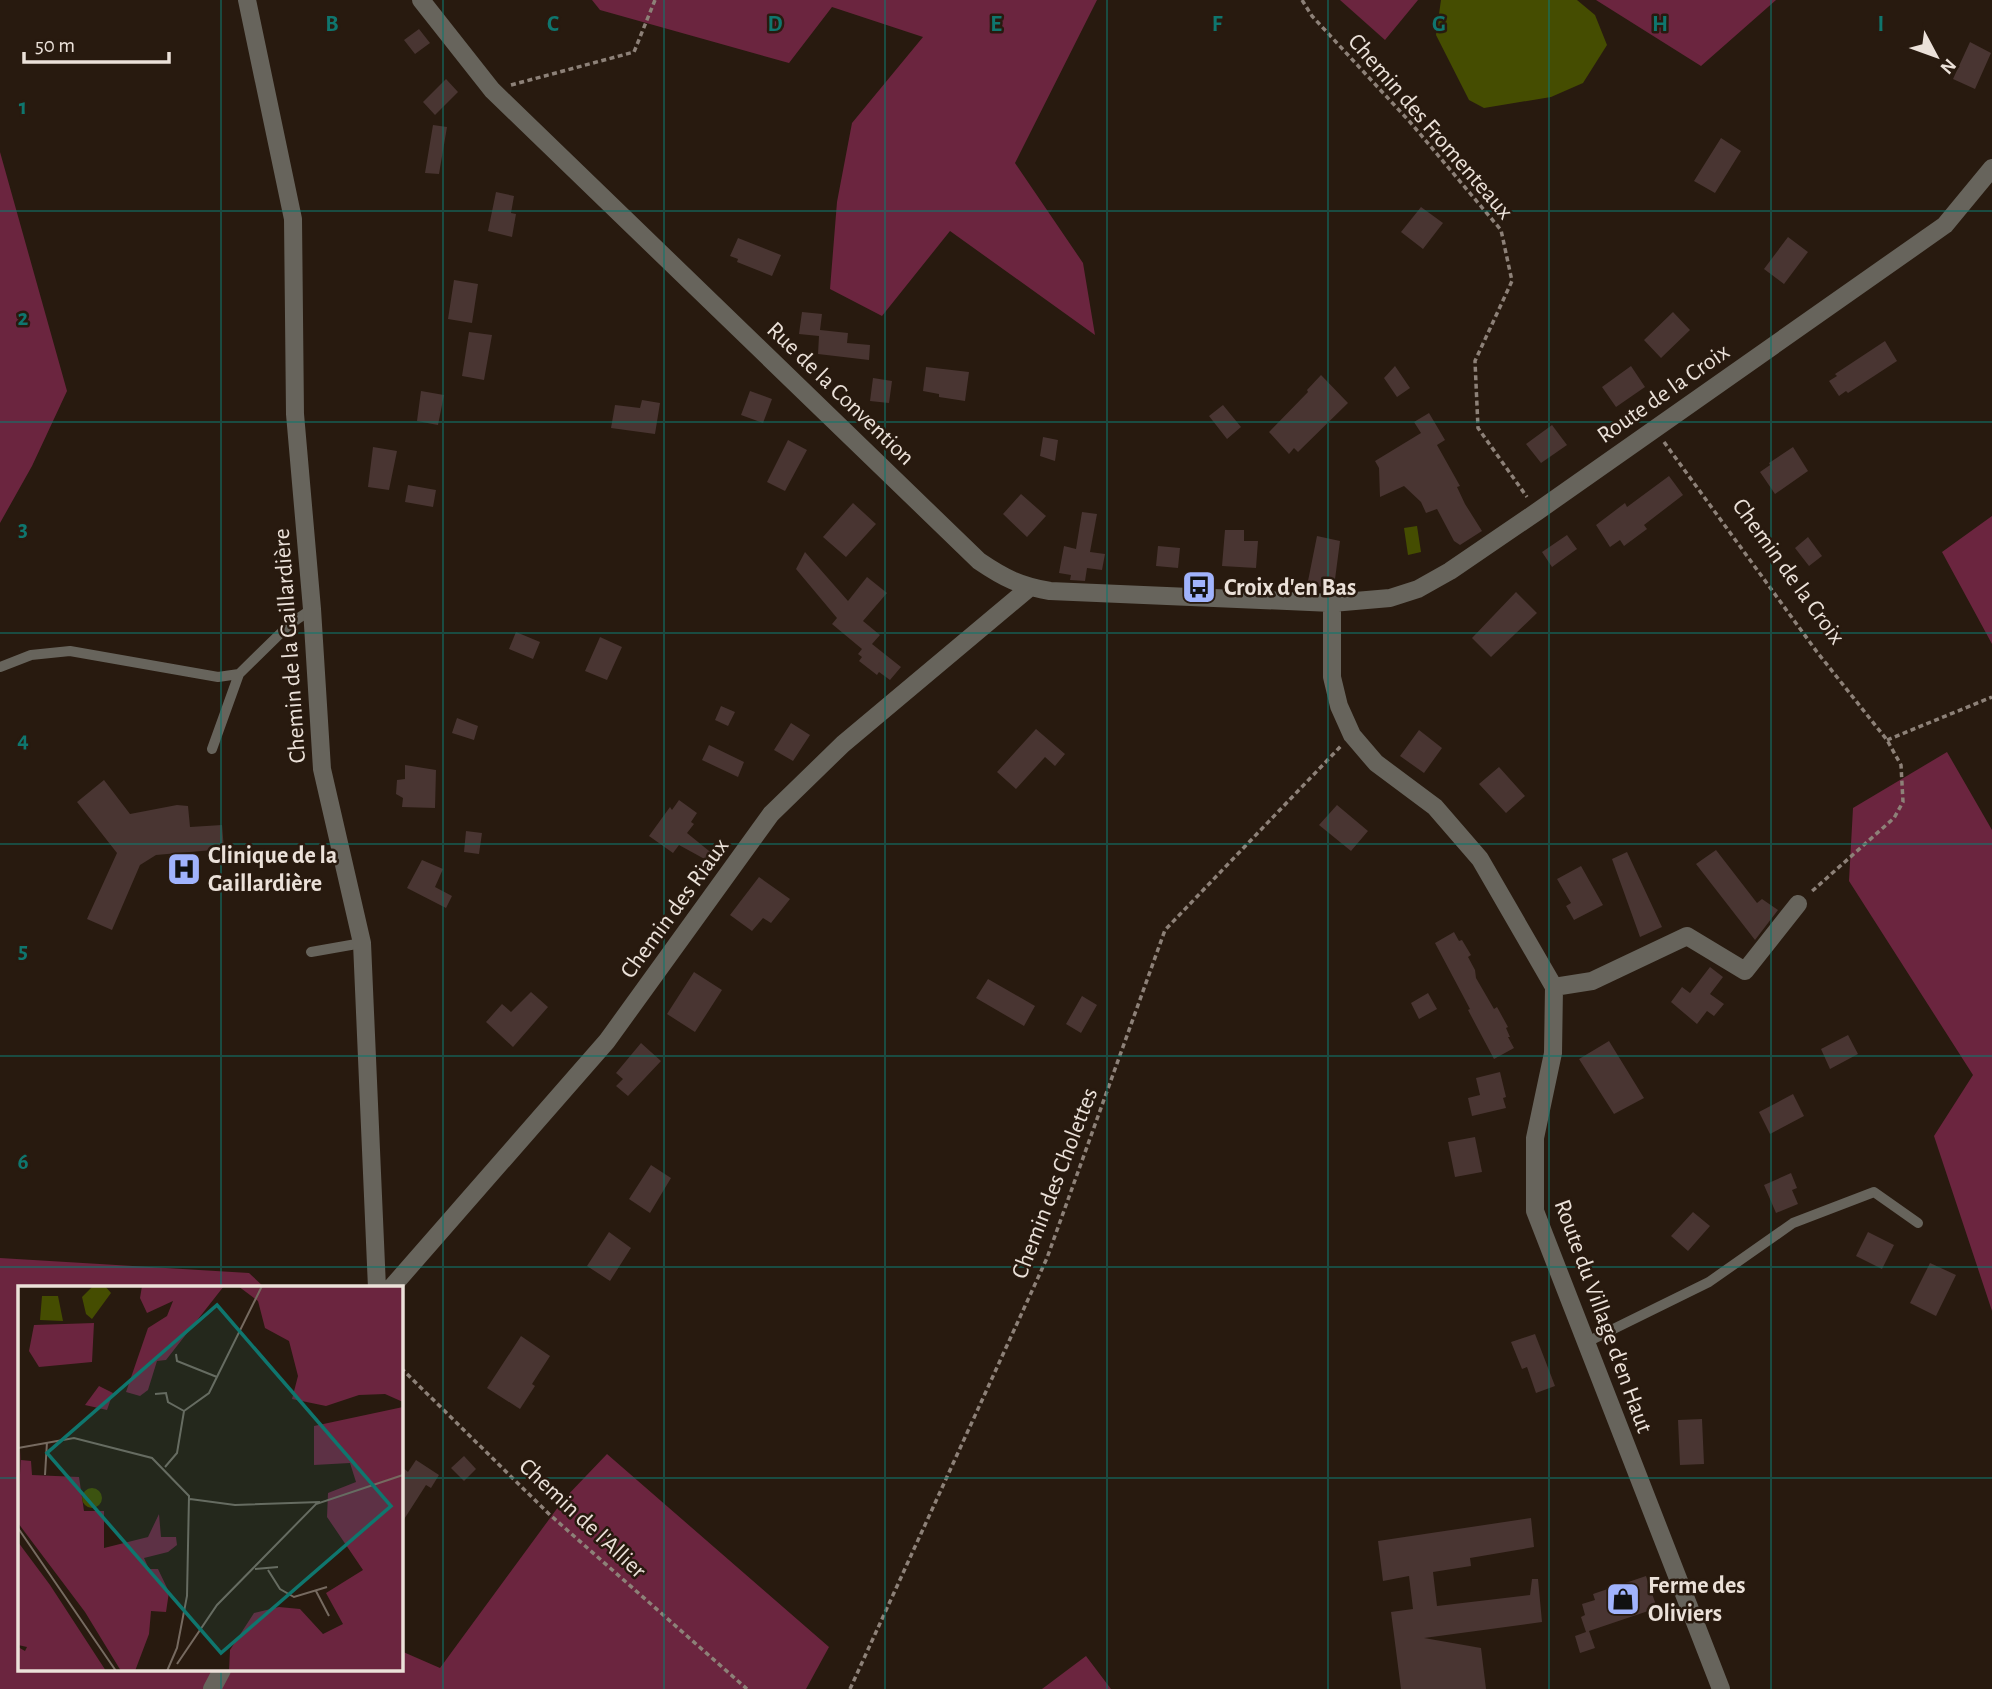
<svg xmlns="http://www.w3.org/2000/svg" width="1992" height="1689" viewBox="0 0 1992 1689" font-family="'Alegreya Sans',sans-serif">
<rect width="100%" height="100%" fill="#281a0f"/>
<path fill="#6b253f" d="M 592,0 L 1097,0 L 1015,163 L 1083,263 L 1095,335 L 950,231 L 882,316 L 830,289 L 837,202 L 852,123 L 923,37 L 832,7 L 789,63 L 600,10 Z
M 1340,0 L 1418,0 L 1385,40 Z
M 1596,0 L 1776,0 L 1701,66 Z
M 0,152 L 67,391 L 32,466 L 0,523 Z
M 1992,516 L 1992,644 L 1942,552 Z
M 1947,752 L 1992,830 L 1992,1311 L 1934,1136 L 1973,1075 L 1849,881 L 1853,808 Z
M 0,1258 L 249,1273 L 265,1288 L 19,1288 L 19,1670 L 401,1670 L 401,1651 L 440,1668 L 564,1499 L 607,1454 L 829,1647 L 806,1689 L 0,1689 Z
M 1086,1656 L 1111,1689 L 1042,1689 Z"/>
<path fill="#454d01" d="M 1441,0 L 1577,0 L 1595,15 L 1607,45 L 1583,83 L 1551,97 L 1484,108 L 1469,100 L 1436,35 Z
M 1417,526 L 1421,552 L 1408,555 L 1404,528 Z"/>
<path fill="#493532" d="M 419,29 L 430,43 L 415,54 L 404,40 Z
M 1970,42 L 1991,53 L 1975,89 L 1953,79 Z
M 446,79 L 458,92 L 435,115 L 423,102 Z
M 433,125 L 447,127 L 439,174 L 425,173 Z
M 1721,138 L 1741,151 L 1715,193 L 1694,181 Z
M 496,192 L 514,196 L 511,213 L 516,214 L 512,237 L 488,231 Z
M 1421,207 L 1443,223 L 1423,249 L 1401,232 Z
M 1788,237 L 1808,252 L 1784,284 L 1764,269 Z
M 738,238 L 781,255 L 772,276 L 737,262 L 738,259 L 730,256 Z
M 454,280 L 478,284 L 472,323 L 448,319 Z
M 802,312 L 822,314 L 820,330 L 848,333 L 847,343 L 870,345 L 869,360 L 818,354 L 819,336 L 799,334 Z
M 1673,312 L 1690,330 L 1661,358 L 1644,340 Z
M 469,332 L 492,335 L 484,380 L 462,376 Z
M 1885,341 L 1897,361 L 1848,393 L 1846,391 L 1839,396 L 1829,381 L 1837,376 L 1835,374 Z
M 1395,366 L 1410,388 L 1397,397 L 1384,378 Z
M 1631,366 L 1645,387 L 1616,407 L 1602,387 Z
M 926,367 L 969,372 L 965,401 L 939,397 L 939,394 L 923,391 Z
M 1321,375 L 1348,403 L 1298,452 L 1294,448 L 1289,454 L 1269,432 L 1308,392 L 1307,390 Z
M 873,378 L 892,381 L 889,403 L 870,401 Z
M 421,391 L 444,395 L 438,425 L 417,421 Z
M 750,391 L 772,399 L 763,423 L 741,415 Z
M 642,400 L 660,403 L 655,434 L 611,428 L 615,405 L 640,408 Z
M 1223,405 L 1241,427 L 1227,439 L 1209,416 Z
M 1429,413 L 1445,440 L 1437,445 L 1460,486 L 1457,487 L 1465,504 L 1482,531 L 1460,545 L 1454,541 L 1437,509 L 1426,513 L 1421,502 L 1404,486 L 1380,497 L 1379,468 L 1375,461 L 1421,433 L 1414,422 Z
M 1552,425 L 1567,445 L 1541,463 L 1526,444 Z
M 1043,437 L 1058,440 L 1055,461 L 1040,456 Z
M 788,440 L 807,450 L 785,491 L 767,482 Z
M 373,447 L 397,451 L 389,490 L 368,487 Z
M 1793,447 L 1808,471 L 1775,494 L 1760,472 L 1770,465 L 1769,463 Z
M 1669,476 L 1683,495 L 1644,525 L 1647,529 L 1624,546 L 1620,540 L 1610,547 L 1596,525 L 1625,503 L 1627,507 Z
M 408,485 L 436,490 L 433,507 L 405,502 Z
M 1021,494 L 1046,516 L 1027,537 L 1003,514 Z
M 853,503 L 876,524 L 846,557 L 823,537 Z
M 1082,512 L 1097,514 L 1090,552 L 1105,554 L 1102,570 L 1087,568 L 1085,581 L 1070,580 L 1071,575 L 1059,573 L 1064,546 L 1076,549 Z
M 1225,530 L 1244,530 L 1244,541 L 1258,541 L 1256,568 L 1222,566 Z
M 1567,535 L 1577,549 L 1552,567 L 1542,552 Z
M 1317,536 L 1340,541 L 1334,587 L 1307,586 Z
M 1808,537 L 1822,556 L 1809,566 L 1795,548 Z
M 1158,546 L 1180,548 L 1178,568 L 1156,566 Z
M 805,552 L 848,601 L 867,577 L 887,593 L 863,621 L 880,635 L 872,644 L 901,667 L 890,680 L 879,672 L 877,675 L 859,661 L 862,657 L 858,654 L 862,649 L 832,624 L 837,618 L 796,569 Z
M 1516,592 L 1537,613 L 1491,657 L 1472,638 Z
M 516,632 L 540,642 L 533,659 L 509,649 Z
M 600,637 L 622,647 L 607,680 L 585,671 Z
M 721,706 L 735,712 L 728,726 L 715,720 Z
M 457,718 L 478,726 L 474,740 L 452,733 Z
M 791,723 L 810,735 L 793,761 L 774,750 Z
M 1036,729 L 1065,754 L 1055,766 L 1045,757 L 1016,789 L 997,772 Z
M 1419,730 L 1442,748 L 1424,773 L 1400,756 Z
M 709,745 L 744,762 L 738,777 L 702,760 Z
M 405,765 L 436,770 L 435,808 L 402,807 L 403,798 L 396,794 L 397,780 L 405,779 Z
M 1499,767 L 1525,796 L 1506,813 L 1479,784 Z
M 104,780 L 130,814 L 177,805 L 188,806 L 190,827 L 222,825 L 224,849 L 156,855 L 140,865 L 112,930 L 87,919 L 117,853 L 77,802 Z
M 679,800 L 697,813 L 691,822 L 694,824 L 687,833 L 714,855 L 710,862 L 679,845 L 673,853 L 649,836 L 670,807 L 672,810 Z
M 1337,805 L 1368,831 L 1351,851 L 1319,825 Z
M 466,831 L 482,833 L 479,854 L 464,852 Z
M 1716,850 L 1757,903 L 1762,899 L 1778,910 L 1755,940 L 1696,864 Z
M 1627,852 L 1662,927 L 1640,937 L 1612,859 Z
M 422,860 L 443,869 L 435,887 L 452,896 L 446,908 L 407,888 Z
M 1581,866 L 1603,905 L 1574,920 L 1566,906 L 1571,903 L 1557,879 Z
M 759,877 L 790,899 L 771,923 L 763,918 L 752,931 L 730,915 Z
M 1454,932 L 1459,941 L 1462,940 L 1471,955 L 1468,957 L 1475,970 L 1476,978 L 1494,1009 L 1497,1007 L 1508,1027 L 1506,1028 L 1510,1037 L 1508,1037 L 1514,1048 L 1494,1059 L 1468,1010 L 1470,1009 L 1435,943 Z
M 1710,967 L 1723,977 L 1710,994 L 1724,1004 L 1714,1016 L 1707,1011 L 1697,1024 L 1671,1002 L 1682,987 L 1690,993 Z
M 694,972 L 722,990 L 695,1032 L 667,1014 Z
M 988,979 L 1035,1006 L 1024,1026 L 976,998 Z
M 531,992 L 548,1007 L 513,1047 L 486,1022 L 502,1004 L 511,1012 Z
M 1428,993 L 1437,1009 L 1419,1019 L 1411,1003 Z
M 1082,996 L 1097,1005 L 1081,1033 L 1066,1024 Z
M 1848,1035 L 1858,1054 L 1830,1069 L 1821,1049 Z
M 1609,1041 L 1644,1098 L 1614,1114 L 1579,1059 Z
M 641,1043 L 661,1061 L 628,1096 L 616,1086 L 623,1079 L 616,1073 Z
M 1500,1072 L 1506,1097 L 1503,1098 L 1506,1108 L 1472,1116 L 1468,1098 L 1480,1095 L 1476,1078 Z
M 1793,1094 L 1804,1116 L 1770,1134 L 1759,1112 Z
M 1475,1137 L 1482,1172 L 1455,1177 L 1448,1142 Z
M 651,1165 L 671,1178 L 650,1213 L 629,1199 Z
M 1791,1173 L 1797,1188 L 1792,1190 L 1798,1204 L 1776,1213 L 1764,1185 Z
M 1693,1212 L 1710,1226 L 1688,1251 L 1671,1236 Z
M 609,1232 L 631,1248 L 610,1281 L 587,1266 Z
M 1868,1232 L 1894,1245 L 1882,1269 L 1856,1256 Z
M 1930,1263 L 1956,1275 L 1936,1316 L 1910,1303 Z
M 1535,1334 L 1555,1386 L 1536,1393 L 1527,1367 L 1522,1369 L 1511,1342 Z
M 521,1336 L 550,1356 L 532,1384 L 535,1386 L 520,1409 L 487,1388 Z
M 1702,1419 L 1704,1464 L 1680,1465 L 1678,1420 Z
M 464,1456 L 476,1469 L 464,1481 L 451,1468 Z
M 416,1460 L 439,1475 L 431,1488 L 426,1485 L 401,1524 L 401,1466 L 408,1472 Z
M 1531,1518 L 1534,1547 L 1470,1558 L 1471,1566 L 1433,1572 L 1437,1606 L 1530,1595 L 1532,1579 L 1538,1579 L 1542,1622 L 1424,1638 L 1481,1648 L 1486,1689 L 1401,1689 L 1391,1612 L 1413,1609 L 1409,1576 L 1383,1581 L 1378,1541 Z
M 1646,1576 L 1657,1608 L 1589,1631 L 1595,1648 L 1580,1653 L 1575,1636 L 1586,1632 L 1581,1617 L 1585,1615 L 1582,1604 L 1595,1600 L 1593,1594 Z"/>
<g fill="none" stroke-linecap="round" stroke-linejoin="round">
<path stroke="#8d8178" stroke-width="3.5" stroke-dasharray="5 3.5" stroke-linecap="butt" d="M 1302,0 L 1312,16 L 1410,122 L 1501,230 L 1512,281 L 1475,361 L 1478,428 L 1527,497
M 511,85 L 634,52 L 655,0
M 1664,442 L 1817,652 L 1887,740 L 1901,765 L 1903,802 L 1894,818 L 1810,893
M 1887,740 L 1992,697
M 401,1368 L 549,1514 L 747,1689
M 850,1689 L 1047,1258 L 1165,930 L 1341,746"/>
<path stroke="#67645c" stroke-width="10" d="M 0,667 L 31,655 L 70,651 L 218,677 L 239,674
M 212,749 L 239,674 L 290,624 L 312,609
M 311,952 L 362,943
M 1585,1343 L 1709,1282 L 1793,1223 L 1874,1192 L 1918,1223"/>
<path stroke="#67645c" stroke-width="18" d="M 247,0 L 293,219 L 295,414 L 312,609 L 322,769 L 362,943 L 377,1288
M 421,0 L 492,90 L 979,561 C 1004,578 1020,586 1050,591 L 1332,603 L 1390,598 L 1418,589 L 1450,571 L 1538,511 L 1945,225 L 1992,168
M 1332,603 L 1332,677 L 1339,706 L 1352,735 L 1376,763 L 1435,807 L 1480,859 L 1554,987 L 1553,1053 L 1535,1138 L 1535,1211 L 1721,1689
M 1554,987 L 1592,981 L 1687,936 L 1745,971 L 1798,904
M 391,1288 L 607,1041 L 771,814 L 843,744 L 1029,588
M 212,1689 L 222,1670"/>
</g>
<path fill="none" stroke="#0f766e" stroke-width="2" stroke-opacity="0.55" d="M 221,0 L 221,1288M 443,0 L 443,1689M 664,0 L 664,1689M 885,0 L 885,1689M 1107,0 L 1107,1689M 1328,0 L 1328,1689M 1549,0 L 1549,1689M 1771,0 L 1771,1689M 0,211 L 1992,211M 0,422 L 1992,422M 0,633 L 1992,633M 0,844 L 1992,844M 0,1056 L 1992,1056M 0,1267 L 1992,1267M 0,1478 L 19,1478M 401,1478 L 1992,1478M 221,1670 L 221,1689"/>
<defs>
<g id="bus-square" transform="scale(1.75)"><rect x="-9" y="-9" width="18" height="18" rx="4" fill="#a0b3fd" stroke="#281a0f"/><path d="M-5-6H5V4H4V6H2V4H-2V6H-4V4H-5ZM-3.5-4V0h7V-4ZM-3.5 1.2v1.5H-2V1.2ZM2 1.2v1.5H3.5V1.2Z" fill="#111"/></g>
<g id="hospital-square" transform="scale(1.75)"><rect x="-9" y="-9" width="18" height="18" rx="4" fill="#a0b3fd" stroke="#281a0f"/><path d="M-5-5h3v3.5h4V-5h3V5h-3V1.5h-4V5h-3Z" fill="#111"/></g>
<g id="shop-square" transform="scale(1.75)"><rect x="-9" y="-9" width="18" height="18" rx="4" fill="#a0b3fd" stroke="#281a0f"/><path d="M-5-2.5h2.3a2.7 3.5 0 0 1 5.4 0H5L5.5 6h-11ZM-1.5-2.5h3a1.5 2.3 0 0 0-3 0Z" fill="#111"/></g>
</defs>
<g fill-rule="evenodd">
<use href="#bus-square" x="1199" y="587"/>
<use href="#hospital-square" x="184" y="869"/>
<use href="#shop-square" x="1623" y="1599"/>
</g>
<g text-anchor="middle" stroke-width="5" stroke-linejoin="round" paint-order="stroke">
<g font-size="24" fill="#ebe1d9" stroke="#281a0f">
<text transform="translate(1431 126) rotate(49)" y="8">Chemin des Fromenteaux</text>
<text transform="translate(841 393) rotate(44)" y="8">Rue de la Convention</text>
<text transform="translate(1663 393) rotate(-35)" y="8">Route de la Croix</text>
<text transform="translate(1789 571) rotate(54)" y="8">Chemin de la Croix</text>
<text transform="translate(289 646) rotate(-94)" y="8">Chemin de la Gaillardière</text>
<text transform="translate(674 908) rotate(-54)" y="8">Chemin des Riaux</text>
<text transform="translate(1054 1183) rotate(-69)" y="8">Chemin des Cholettes</text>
<text transform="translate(1604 1316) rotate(70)" y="8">Route du Village d'en Haut</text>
<text transform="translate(583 1518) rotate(43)" y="8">Chemin de l'Allier</text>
</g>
<g font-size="24" font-weight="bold" fill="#ebe1d9" stroke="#281a0f" text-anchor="start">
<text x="1224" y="595">Croix d'en Bas</text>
<text x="208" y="863">Clinique de la<tspan x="208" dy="28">Gaillardière</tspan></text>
<text x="1648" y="1593">Ferme des<tspan x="1648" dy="28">Oliviers</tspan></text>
</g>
</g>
<g transform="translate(18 1286)">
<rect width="385" height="385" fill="#281a0f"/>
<path d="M 124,0 L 206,0 L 148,74 L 139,75 L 130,104 L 122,110 L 108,106 L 130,42 L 149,30 L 155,15 L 129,27 L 122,12 ZM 220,0 L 385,0 L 385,116 L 367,108 L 341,109 L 308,120 L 274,113 L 280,90 L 271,55 L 247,42 L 240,15 ZM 76,37 L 74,76 L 21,81 L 11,65 L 16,39 ZM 81,100 L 95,107 L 89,124 L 67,119 ZM 385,121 L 385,385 L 211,385 L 212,364 L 236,327 L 261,321 L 282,323 L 305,348 L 325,338 L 308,307 L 345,284 L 309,231 L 310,207 L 338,196 L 332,177 L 296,179 L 296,140 ZM 3,164 L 3,174 L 13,175 L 14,189 L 61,191 L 66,225 L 86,225 L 86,262 L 130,251 L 141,228 L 143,251 L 158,251 L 159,259 L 150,266 L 126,272 L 131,283 L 140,283 L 151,306 L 148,326 L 133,325 L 131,348 L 117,385 L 103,385 L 67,326 L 0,237 ZM 0,256 L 32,299 L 88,385 L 0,385 L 0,361 L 7,365 L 9,361 L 0,359 Z" fill="#6b253f"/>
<path d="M 75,0 L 87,0 L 93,7 L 74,33 L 68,28 L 64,11 ZM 24,10 L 40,10 L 45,35 L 22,34 ZM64 212a10 10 0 1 1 20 0a10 10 0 1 1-20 0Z" fill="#454d01"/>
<path fill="none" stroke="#766a60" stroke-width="2" d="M 158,68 L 159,75 L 199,91M 137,108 L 148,107 L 150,116 L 166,125M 0,162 L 56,152 L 134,172 L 171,210 L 169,310 L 159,362 L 149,385M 147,181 L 159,167 L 166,125 L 191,107 L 244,0M 27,189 L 29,156M 172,213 L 217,219 L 302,216M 0,242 L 98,385M 237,283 L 260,281M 250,284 L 262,303 L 276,311 L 309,301M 298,305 L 311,330M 159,378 L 199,319 L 298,218 L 385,189"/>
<path fill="#0f766e" fill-opacity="0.15" stroke="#0f766e" stroke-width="3.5" d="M 199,19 L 373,220 L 203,367 L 29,167 Z"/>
<rect width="385" height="385" fill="none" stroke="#ebe1d9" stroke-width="3.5"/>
</g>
<g font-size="23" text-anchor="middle" font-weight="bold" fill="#0f766e" stroke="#281a0f" stroke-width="5" stroke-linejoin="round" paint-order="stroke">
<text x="332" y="31">B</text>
<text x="553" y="31">C</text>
<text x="775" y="31">D</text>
<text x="996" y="31">E</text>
<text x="1217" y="31">F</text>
<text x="1439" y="31">G</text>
<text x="1660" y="31">H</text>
<text x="1881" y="31">I</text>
<text x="23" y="114">1</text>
<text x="23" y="325">2</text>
<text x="23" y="536">3</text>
<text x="23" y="747">4</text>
<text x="23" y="958">5</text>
<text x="23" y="1169">6</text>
</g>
<g transform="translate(1936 56) rotate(131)" stroke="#281a0f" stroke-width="5" paint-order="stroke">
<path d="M0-5L12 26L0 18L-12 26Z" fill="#ebe1d9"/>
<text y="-10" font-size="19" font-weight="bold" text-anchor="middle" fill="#ebe1d9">N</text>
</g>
<path d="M24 52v10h145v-10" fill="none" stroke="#ebe1d9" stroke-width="3.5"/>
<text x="35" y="52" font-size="21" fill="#ebe1d9" stroke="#281a0f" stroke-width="5" paint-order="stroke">50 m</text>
</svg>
